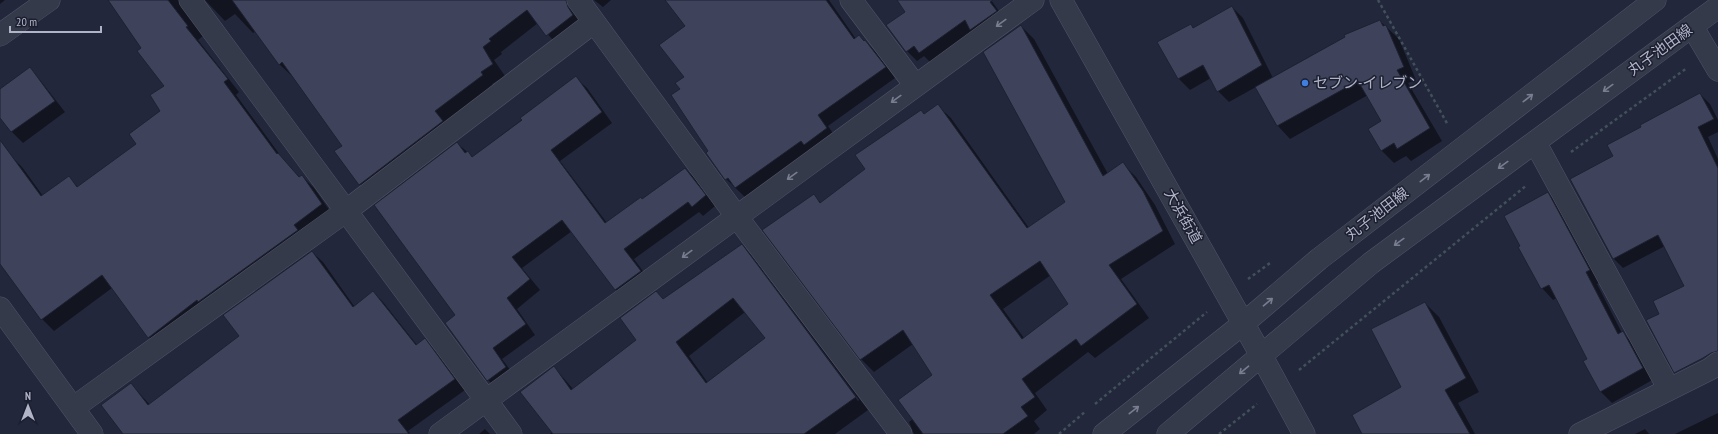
<svg xmlns="http://www.w3.org/2000/svg" width="1718" height="434" viewBox="0 0 1718 434" font-family="'PT Sans Narrow','Noto Sans JP',sans-serif">
<rect width="100%" height="100%" fill="#22273b"/>
<path fill="#0007" fill-rule="evenodd" d="M 0,0 L 5,0 L 0,4 Z
M 109,0 L 200,0 L 203,36 L 198,40 L 239,92 L 236,95 L 283,159 L 300,178 L 302,176 L 314,188 L 334,217 L 161,349 L 149,337 L 112,288 L 54,331 L 42,319 L 0,262 L 0,161 L 9,154 L 22,167 L 43,196 L 69,178 L 78,187 L 137,144 L 162,111 L 165,86 L 143,48 Z
M 205,0 L 588,0 L 585,27 L 559,47 L 538,23 L 501,52 L 502,54 L 494,60 L 505,76 L 492,84 L 494,87 L 372,197 L 360,184 L 336,152 L 343,146 L 292,76 L 279,64 L 256,31 L 253,33 L 235,14 L 225,21 Z
M 594,0 L 611,0 L 603,7 Z
M 667,0 L 829,0 L 856,39 L 865,41 L 876,52 L 895,78 L 828,126 L 837,139 L 746,198 L 726,179 L 710,152 L 681,89 L 686,77 L 686,26 Z
M 898,0 L 991,0 L 1006,21 L 930,62 L 924,56 L 917,61 L 907,51 L 906,12 Z
M 1232,7 L 1243,18 L 1273,78 L 1380,21 L 1399,39 L 1416,80 L 1408,83 L 1442,141 L 1411,161 L 1406,156 L 1394,163 L 1382,151 L 1383,122 L 1368,95 L 1290,139 L 1278,126 L 1256,87 L 1229,102 L 1218,91 L 1211,78 L 1190,90 L 1179,79 L 1158,42 L 1191,25 L 1194,28 Z
M 1021,26 L 1034,39 L 1108,174 L 1123,164 L 1136,177 L 1155,205 L 1175,244 L 1121,279 L 1149,318 L 1095,358 L 1088,352 L 1035,393 L 1047,410 L 1034,421 L 1040,429 L 1034,434 L 914,434 L 909,422 L 913,419 L 933,375 L 913,344 L 874,372 L 861,359 L 813,195 L 821,203 L 867,170 L 925,115 L 938,106 L 951,118 L 1029,228 L 1066,203 ZM 1051,275 L 1069,304 L 1024,338 L 1003,309 Z
M 29,69 L 40,80 L 65,112 L 23,143 L 12,132 L 0,116 L 0,90 Z
M 576,78 L 587,88 L 612,123 L 560,161 L 607,223 L 685,169 L 696,179 L 715,206 L 703,216 L 699,212 L 634,259 L 651,282 L 626,300 L 616,290 L 572,231 L 522,268 L 540,290 L 517,309 L 535,335 L 502,359 L 516,378 L 498,390 L 488,380 L 457,315 L 457,143 L 473,157 Z
M 1700,94 L 1710,104 L 1718,120 L 1718,132 L 1708,137 L 1718,159 L 1718,348 L 1660,314 L 1685,286 L 1665,246 L 1623,268 L 1613,258 L 1614,156 L 1642,128 Z
M 1548,193 L 1559,204 L 1601,282 L 1597,284 L 1622,333 L 1634,343 L 1654,379 L 1612,403 L 1601,392 L 1589,360 L 1557,298 L 1553,300 L 1542,288 L 1520,248 Z
M 742,245 L 754,258 L 868,410 L 835,434 L 550,434 L 552,432 L 554,367 L 573,389 L 638,340 L 656,292 L 664,300 ZM 751,258 L 753,258 L 859,400 L 858,401 ZM 745,312 L 766,338 L 708,383 L 689,356 Z
M 312,252 L 323,262 L 354,306 L 373,292 L 383,302 L 417,345 L 424,339 L 435,350 L 465,390 L 408,431 L 410,433 L 408,434 L 124,434 L 131,384 L 150,405 L 241,337 Z
M 1425,303 L 1439,317 L 1479,392 L 1458,403 L 1475,434 L 1364,434 L 1402,388 Z
M 1718,413 L 1718,434 L 1675,434 Z
M 485,429 L 490,434 L 479,434 Z
M 1645,429 L 1649,434 L 1635,434 Z"/>
<path fill="#3e435b" stroke="#1d2132" fill-rule="evenodd" d="M 108,0 L 168,0 L 188,26 L 186,27 L 228,79 L 224,82 L 277,154 L 278,153 L 299,177 L 302,175 L 322,204 L 294,225 L 298,230 L 198,302 L 197,300 L 148,338 L 102,275 L 41,320 L 0,264 L 0,140 L 41,196 L 69,176 L 77,187 L 136,144 L 129,134 L 160,111 L 150,95 L 164,86 L 137,51 L 141,48 Z
M 232,0 L 566,0 L 568,7 L 573,15 L 546,36 L 527,10 L 489,39 L 491,41 L 483,47 L 493,64 L 481,72 L 483,75 L 435,111 L 443,121 L 359,185 L 334,151 L 342,146 L 282,62 L 279,65 Z
M 665,0 L 826,0 L 854,39 L 859,35 L 864,41 L 865,40 L 886,67 L 818,115 L 827,128 L 804,145 L 801,141 L 735,188 L 728,178 L 725,180 L 706,153 L 708,151 L 671,95 L 680,89 L 675,83 L 684,77 L 659,45 L 685,26 Z
M 897,0 L 993,0 L 990,2 L 997,11 L 970,30 L 965,20 L 919,53 L 914,46 L 906,52 L 886,25 L 905,12 Z
M 1232,6 L 1262,65 L 1217,92 L 1203,65 L 1178,79 L 1157,42 L 1191,24 L 1193,28 Z
M 1380,20 L 1383,26 L 1386,25 L 1404,67 L 1397,70 L 1430,128 L 1397,149 L 1394,143 L 1381,151 L 1368,129 L 1381,121 L 1358,81 L 1277,126 L 1255,87 L 1345,37 L 1344,35 Z
M 1021,25 L 1103,176 L 1123,162 L 1143,191 L 1163,231 L 1109,265 L 1137,304 L 1081,346 L 1076,339 L 1022,379 L 1035,397 L 1021,407 L 1028,416 L 1003,434 L 923,434 L 898,400 L 932,375 L 903,330 L 860,360 L 762,230 L 814,194 L 820,203 L 865,169 L 855,155 L 921,110 L 924,114 L 938,104 L 1027,228 L 1065,202 L 983,52 ZM 1040,261 L 1068,304 L 1022,339 L 990,295 Z
M 30,67 L 55,101 L 11,132 L 0,118 L 0,89 Z
M 576,76 L 602,112 L 551,150 L 605,223 L 641,197 L 642,199 L 685,168 L 706,195 L 692,207 L 688,202 L 624,249 L 641,271 L 615,290 L 562,220 L 512,257 L 530,279 L 507,298 L 526,324 L 493,348 L 506,367 L 487,381 L 445,323 L 455,315 L 374,205 L 457,142 L 465,153 L 468,151 L 472,157 L 522,120 L 520,118 Z
M 1700,93 L 1714,119 L 1698,127 L 1718,168 L 1718,351 L 1711,353 L 1703,358 L 1674,373 L 1646,320 L 1659,314 L 1653,301 L 1684,286 L 1658,235 L 1613,259 L 1570,179 L 1613,156 L 1607,145 L 1641,127 L 1640,125 Z
M 1548,192 L 1590,270 L 1586,272 L 1618,334 L 1623,331 L 1643,368 L 1600,392 L 1583,361 L 1587,359 L 1549,285 L 1541,289 L 1518,247 L 1520,246 L 1504,216 Z
M 742,244 L 856,397 L 804,434 L 553,434 L 520,392 L 554,366 L 571,390 L 636,340 L 620,318 L 656,291 L 663,299 ZM 733,298 L 765,338 L 706,383 L 676,342 Z
M 312,251 L 353,307 L 373,291 L 416,345 L 425,338 L 455,379 L 398,420 L 409,434 L 123,434 L 101,405 L 131,383 L 148,405 L 239,336 L 223,315 Z
M 1425,302 L 1466,378 L 1445,390 L 1470,434 L 1362,434 L 1352,415 L 1401,387 L 1371,329 Z"/>
<g fill="none" stroke-linecap="round" stroke-linejoin="round">
<g stroke="#515466" stroke-width="23">
<path id="minor" d="M 190,0 L 511,434
M 578,0 L 737,217 L 901,434
M 851,0 L 915,85
M 1061,0 L 1261,355 L 1304,434
M 1692,26 L 1718,70
M 0,35 L 49,0
M 1535,142 L 1669,389
M 0,308 L 92,434
M 73,408 L 346,211 L 594,22
M 440,434 L 1033,0
M 1104,434 L 1244,323 L 1319,259 L 1655,0
M 1168,434 L 1371,263 L 1718,7
M 1580,434 L 1710,369 L 1718,363"/>
</g>
<path stroke="#415159" stroke-width="2.5" stroke-dasharray="3 3" stroke-linecap="butt" d="M 1378,0 L 1448,125
M 1571,152 L 1687,68
M 1248,279 L 1270,263
M 1299,370 L 1527,185
M 1095,404 L 1207,312
M 1059,434 L 1086,411
M 1219,434 L 1257,404"/>
<use href="#minor" stroke="#353a4b" stroke-width="22"/>
</g>
<defs><path id="oneway-shaft" d="M-6 0H5M1.5-3L5.5 0L1.5 3" fill="none" stroke-width="1.6" stroke-linecap="round" stroke-linejoin="round"/></defs>
<g stroke="#797d8f">
<use href="#oneway-shaft" transform="translate(1001 23) rotate(144)"/>
<use href="#oneway-shaft" transform="translate(1608 88) rotate(144)"/>
<use href="#oneway-shaft" transform="translate(1528 98) rotate(-38)"/>
<use href="#oneway-shaft" transform="translate(896 99) rotate(144)"/>
<use href="#oneway-shaft" transform="translate(1503 165) rotate(144)"/>
<use href="#oneway-shaft" transform="translate(792 176) rotate(144)"/>
<use href="#oneway-shaft" transform="translate(1425 178) rotate(-38)"/>
<use href="#oneway-shaft" transform="translate(1399 242) rotate(144)"/>
<use href="#oneway-shaft" transform="translate(687 254) rotate(144)"/>
<use href="#oneway-shaft" transform="translate(1268 302) rotate(-40)"/>
<use href="#oneway-shaft" transform="translate(1244 370) rotate(140)"/>
<use href="#oneway-shaft" transform="translate(1134 410) rotate(-38)"/>
</g>
<circle fill="#3f7fe0" stroke="#1b1f30" stroke-width="1.5" cx="1305" cy="83" r="4"/>
<g text-anchor="middle" stroke-width="3" stroke-linejoin="round" paint-order="stroke">
<g font-size="15" fill="#b1b4c7" stroke="#1b1f30">
<text transform="translate(1660 50) rotate(-36)" y="5">丸子池田線</text>
<text transform="translate(1377 214) rotate(-38)" y="5">丸子池田線</text>
<text transform="translate(1183 216) rotate(61)" y="5">大浜街道</text>
</g>
<g font-size="15" fill="#b1b4c7" stroke="#1b1f30" text-anchor="start">
<text x="1313" y="88">セブン-イレブン</text>
</g>
</g>
<g transform="translate(28 406)" stroke="#1b1f30" stroke-width="3" paint-order="stroke">
<path d="M0-3L7 15L0 10L-7 15Z" fill="#b1b4c7"/>
<text y="-6" font-size="11" font-weight="bold" text-anchor="middle" fill="#b1b4c7">N</text>
</g>
<path d="M10 26v6h91v-6" fill="none" stroke="#b1b4c7" stroke-width="2"/>
<text x="16" y="26" font-size="12" fill="#b1b4c7" stroke="#1b1f30" stroke-width="3" paint-order="stroke">20 m</text>
</svg>
